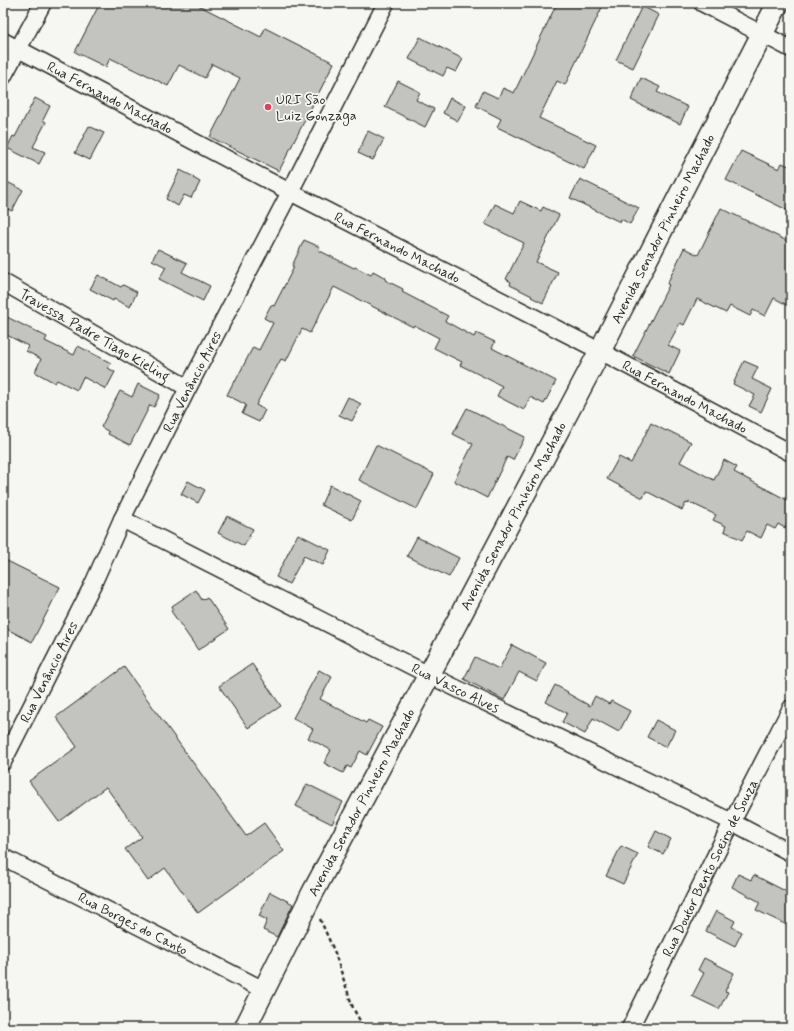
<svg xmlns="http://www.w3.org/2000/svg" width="794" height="1031" viewBox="0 0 794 1031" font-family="Mynerve,sans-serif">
<rect width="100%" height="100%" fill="#f6f6f2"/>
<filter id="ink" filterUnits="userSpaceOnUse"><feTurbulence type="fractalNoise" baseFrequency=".025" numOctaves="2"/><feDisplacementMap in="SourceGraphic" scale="8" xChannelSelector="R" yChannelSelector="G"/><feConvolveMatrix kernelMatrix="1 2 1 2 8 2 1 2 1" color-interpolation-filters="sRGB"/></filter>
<g filter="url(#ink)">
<path fill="#c3c3c0" stroke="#2b2b2b" d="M 100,3 L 194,3 L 261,37 L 265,28 L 334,63 L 279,171 L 210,137 L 240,78 L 212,64 L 205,78 L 179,65 L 168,86 L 143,73 L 143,74 L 110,58 L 106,67 L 75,52 Z
M 557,3 L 604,3 L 565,85 L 557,81 L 539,118 L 596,145 L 584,169 L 497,127 L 501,119 L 476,106 L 483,91 L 498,98 L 503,88 L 514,93 Z
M 642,6 L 659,15 L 633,68 L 616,60 Z
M 420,37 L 463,59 L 456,72 L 447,68 L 443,76 L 409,59 Z
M 641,78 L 660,87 L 657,92 L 688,107 L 680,124 L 631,100 Z
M 398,81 L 420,92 L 416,100 L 434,109 L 425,127 L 385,107 Z
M 35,98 L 50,106 L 43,120 L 46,122 L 33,147 L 45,152 L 39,164 L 7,148 L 13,136 L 15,137 Z
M 450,98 L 466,106 L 458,121 L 443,113 Z
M 89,126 L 104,133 L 90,160 L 75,153 Z
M 368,131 L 384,139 L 373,160 L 358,153 Z
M 741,151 L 779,169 L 782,163 L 791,167 L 791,212 L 726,180 Z
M 180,170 L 194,177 L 193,178 L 200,182 L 195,192 L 194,192 L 191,198 L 184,195 L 178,206 L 166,199 Z
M 580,179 L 639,208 L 630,224 L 621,219 L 620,222 L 570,198 Z
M 3,180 L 23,190 L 12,211 L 3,207 Z
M 520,201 L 541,211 L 543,207 L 559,215 L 536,262 L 558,272 L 543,303 L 531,297 L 532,296 L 510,285 L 511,282 L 506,279 L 524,243 L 485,224 L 495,204 L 514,213 Z
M 721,208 L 791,243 L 791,307 L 774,298 L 765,316 L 753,310 L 750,316 L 730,306 L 726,313 L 697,299 L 684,325 L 680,323 L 668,345 L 680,351 L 669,374 L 633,356 L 669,285 L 667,284 L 684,248 L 698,255 Z
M 304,240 L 320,247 L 318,250 L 354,268 L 355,267 L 371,275 L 373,271 L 386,278 L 385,280 L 403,289 L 402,292 L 448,316 L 445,321 L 474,337 L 476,333 L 495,342 L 492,348 L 556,381 L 544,404 L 530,397 L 524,410 L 497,396 L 502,386 L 460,365 L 462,362 L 434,348 L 439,338 L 414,325 L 413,327 L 334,287 L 310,333 L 302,329 L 286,361 L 281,359 L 273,374 L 272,374 L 256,405 L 265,410 L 259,422 L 242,414 L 246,405 L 227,395 L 234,381 L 235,382 L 253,347 L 259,350 L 273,323 L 264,318 L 271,305 L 274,306 L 294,267 L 292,266 Z
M 158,249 L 187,263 L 182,272 L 210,286 L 203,301 L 159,279 L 166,267 L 152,260 Z
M 98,275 L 121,287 L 123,285 L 137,292 L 130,307 L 114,299 L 113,301 L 90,289 Z
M 3,315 L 47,337 L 45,341 L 74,355 L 78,346 L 111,363 L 108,368 L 115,372 L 106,389 L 83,377 L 77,390 L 57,380 L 55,383 L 35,372 L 41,359 L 26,351 L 28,346 L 3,333 Z
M 744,361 L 758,367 L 752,379 L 772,389 L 761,412 L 749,406 L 755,395 L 733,384 Z
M 138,384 L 160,395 L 154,407 L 150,405 L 130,445 L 108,434 L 109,432 L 101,427 L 120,391 L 132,397 Z
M 348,397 L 361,404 L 352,421 L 339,415 Z
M 467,408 L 525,437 L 513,460 L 507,457 L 487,498 L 454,481 L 473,444 L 453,434 Z
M 651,423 L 666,431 L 667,430 L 691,442 L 680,462 L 714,480 L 724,460 L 737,467 L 734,472 L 791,502 L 791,517 L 785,528 L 778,524 L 775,529 L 767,525 L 761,538 L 747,531 L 742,540 L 724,531 L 726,526 L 713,520 L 716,515 L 689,502 L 688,504 L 686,503 L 682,510 L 646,491 L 643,498 L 607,479 L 619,457 L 631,463 Z
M 376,445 L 434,474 L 417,509 L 359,480 Z
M 188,481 L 205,490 L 198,503 L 181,494 Z
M 330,485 L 361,501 L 352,520 L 321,505 Z
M 227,516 L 253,529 L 244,546 L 218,533 Z
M 298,534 L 330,550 L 323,565 L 304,556 L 289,584 L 276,577 Z
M 417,537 L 459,558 L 449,577 L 407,556 Z
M 3,559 L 60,587 L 32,642 L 3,627 Z
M 196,590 L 202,600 L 207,597 L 229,629 L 198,650 L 171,611 L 173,609 L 172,606 Z
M 512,645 L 546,663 L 537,681 L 519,672 L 504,700 L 464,679 L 475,657 L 499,669 Z
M 252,664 L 281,706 L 248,728 L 219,686 Z
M 124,667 L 246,836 L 264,823 L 284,851 L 198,913 L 165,868 L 148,881 L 125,849 L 142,837 L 106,787 L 59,822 L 29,781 L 77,747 L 56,717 Z
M 319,670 L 332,677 L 320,699 L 366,723 L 368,720 L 382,727 L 367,755 L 360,751 L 351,768 L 347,766 L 343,773 L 324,763 L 331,750 L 308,738 L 313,729 L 293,718 Z
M 555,685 L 568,692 L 567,693 L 590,706 L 595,696 L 609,704 L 611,701 L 630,711 L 619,732 L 593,718 L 585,734 L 562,722 L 567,713 L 546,702 Z
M 656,720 L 675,730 L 666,747 L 647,737 Z
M 307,784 L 343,802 L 332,824 L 296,806 Z
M 656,831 L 671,839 L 663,854 L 648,847 Z
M 621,846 L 638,854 L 623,884 L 606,876 Z
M 738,874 L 751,880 L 754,875 L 791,894 L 791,927 L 756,910 L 760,902 L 732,887 Z
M 270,892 L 293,904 L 277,937 L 263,930 L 267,920 L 259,916 Z
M 716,911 L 735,921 L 732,927 L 742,932 L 735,946 L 706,931 Z
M 704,958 L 734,973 L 725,991 L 728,992 L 719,1009 L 692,996 L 704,973 L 698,970 Z"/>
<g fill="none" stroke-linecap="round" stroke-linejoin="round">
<g stroke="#2b2b2b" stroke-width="19">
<g id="minor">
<path d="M 702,3 L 791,49"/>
<path id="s1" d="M 3,41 L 290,192 L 600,351 L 791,453"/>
<path d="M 3,77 L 43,3"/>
<path id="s2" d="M 3,282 L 188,388"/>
<path id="s3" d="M 122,519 L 429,675 L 732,822 L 791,853"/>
<path id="s4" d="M 3,762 L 93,584 L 122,519 L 188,388 L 290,192 L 386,3"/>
<path id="s5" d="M 3,857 L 264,990"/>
<path id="s6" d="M 630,1028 L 732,822 L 791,708"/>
</g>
</g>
<g stroke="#2b2b2b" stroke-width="24">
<g id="major">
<path id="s7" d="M 245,1028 L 312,894 L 429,675 L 600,351 L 778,3"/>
</g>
</g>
<path stroke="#2b2b2b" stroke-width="2.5" stroke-dasharray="4 3" stroke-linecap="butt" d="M 320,919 L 335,953 L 353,1008 L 364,1028"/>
<use href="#minor" stroke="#f6f6f2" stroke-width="16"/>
<use href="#major" stroke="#f6f6f2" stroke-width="21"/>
</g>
</g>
<circle fill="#d1495b" stroke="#f6f6f2" stroke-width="1.5" cx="268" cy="107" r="4"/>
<g text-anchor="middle" stroke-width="3.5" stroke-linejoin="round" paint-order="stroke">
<g font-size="14" fill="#2b2b2b" stroke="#f6f6f2">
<text dy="5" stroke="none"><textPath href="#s1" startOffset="121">Rua Fernando Machado</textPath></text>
<text dy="5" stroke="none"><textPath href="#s7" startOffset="902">Avenida Senador Pinheiro Machado</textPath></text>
<text dy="5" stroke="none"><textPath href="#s1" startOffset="445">Rua Fernando Machado</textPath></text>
<text dy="5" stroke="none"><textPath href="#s2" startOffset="106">Travessa Padre Tiago Kieling</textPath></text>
<text dy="5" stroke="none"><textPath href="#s4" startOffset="425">Rua Venâncio Aires</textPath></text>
<text dy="5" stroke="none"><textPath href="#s1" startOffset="769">Rua Fernando Machado</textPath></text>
<text dy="5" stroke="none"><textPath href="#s7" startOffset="578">Avenida Senador Pinheiro Machado</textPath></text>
<text dy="5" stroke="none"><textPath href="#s4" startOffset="101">Rua Venâncio Aires</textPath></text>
<text dy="5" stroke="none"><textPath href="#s3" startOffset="374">Rua Vasco Alves</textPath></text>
<text dy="5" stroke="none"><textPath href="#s7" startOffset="254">Avenida Senador Pinheiro Machado</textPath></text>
<text dy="5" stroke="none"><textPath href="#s6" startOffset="179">Rua Doutor Bento Soeiro de Souza</textPath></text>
<text dy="5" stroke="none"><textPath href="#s5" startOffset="146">Rua Borges do Canto</textPath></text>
</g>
<g font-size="14" fill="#2b2b2b" stroke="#f6f6f2" text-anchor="start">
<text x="276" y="104">URI São<tspan x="276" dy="16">Luiz Gonzaga</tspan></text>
</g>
</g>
<rect width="794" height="1031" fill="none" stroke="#f6f6f2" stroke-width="16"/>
<rect x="8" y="8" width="778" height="1015" fill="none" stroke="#2b2b2b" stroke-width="1.5" filter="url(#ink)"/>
</svg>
